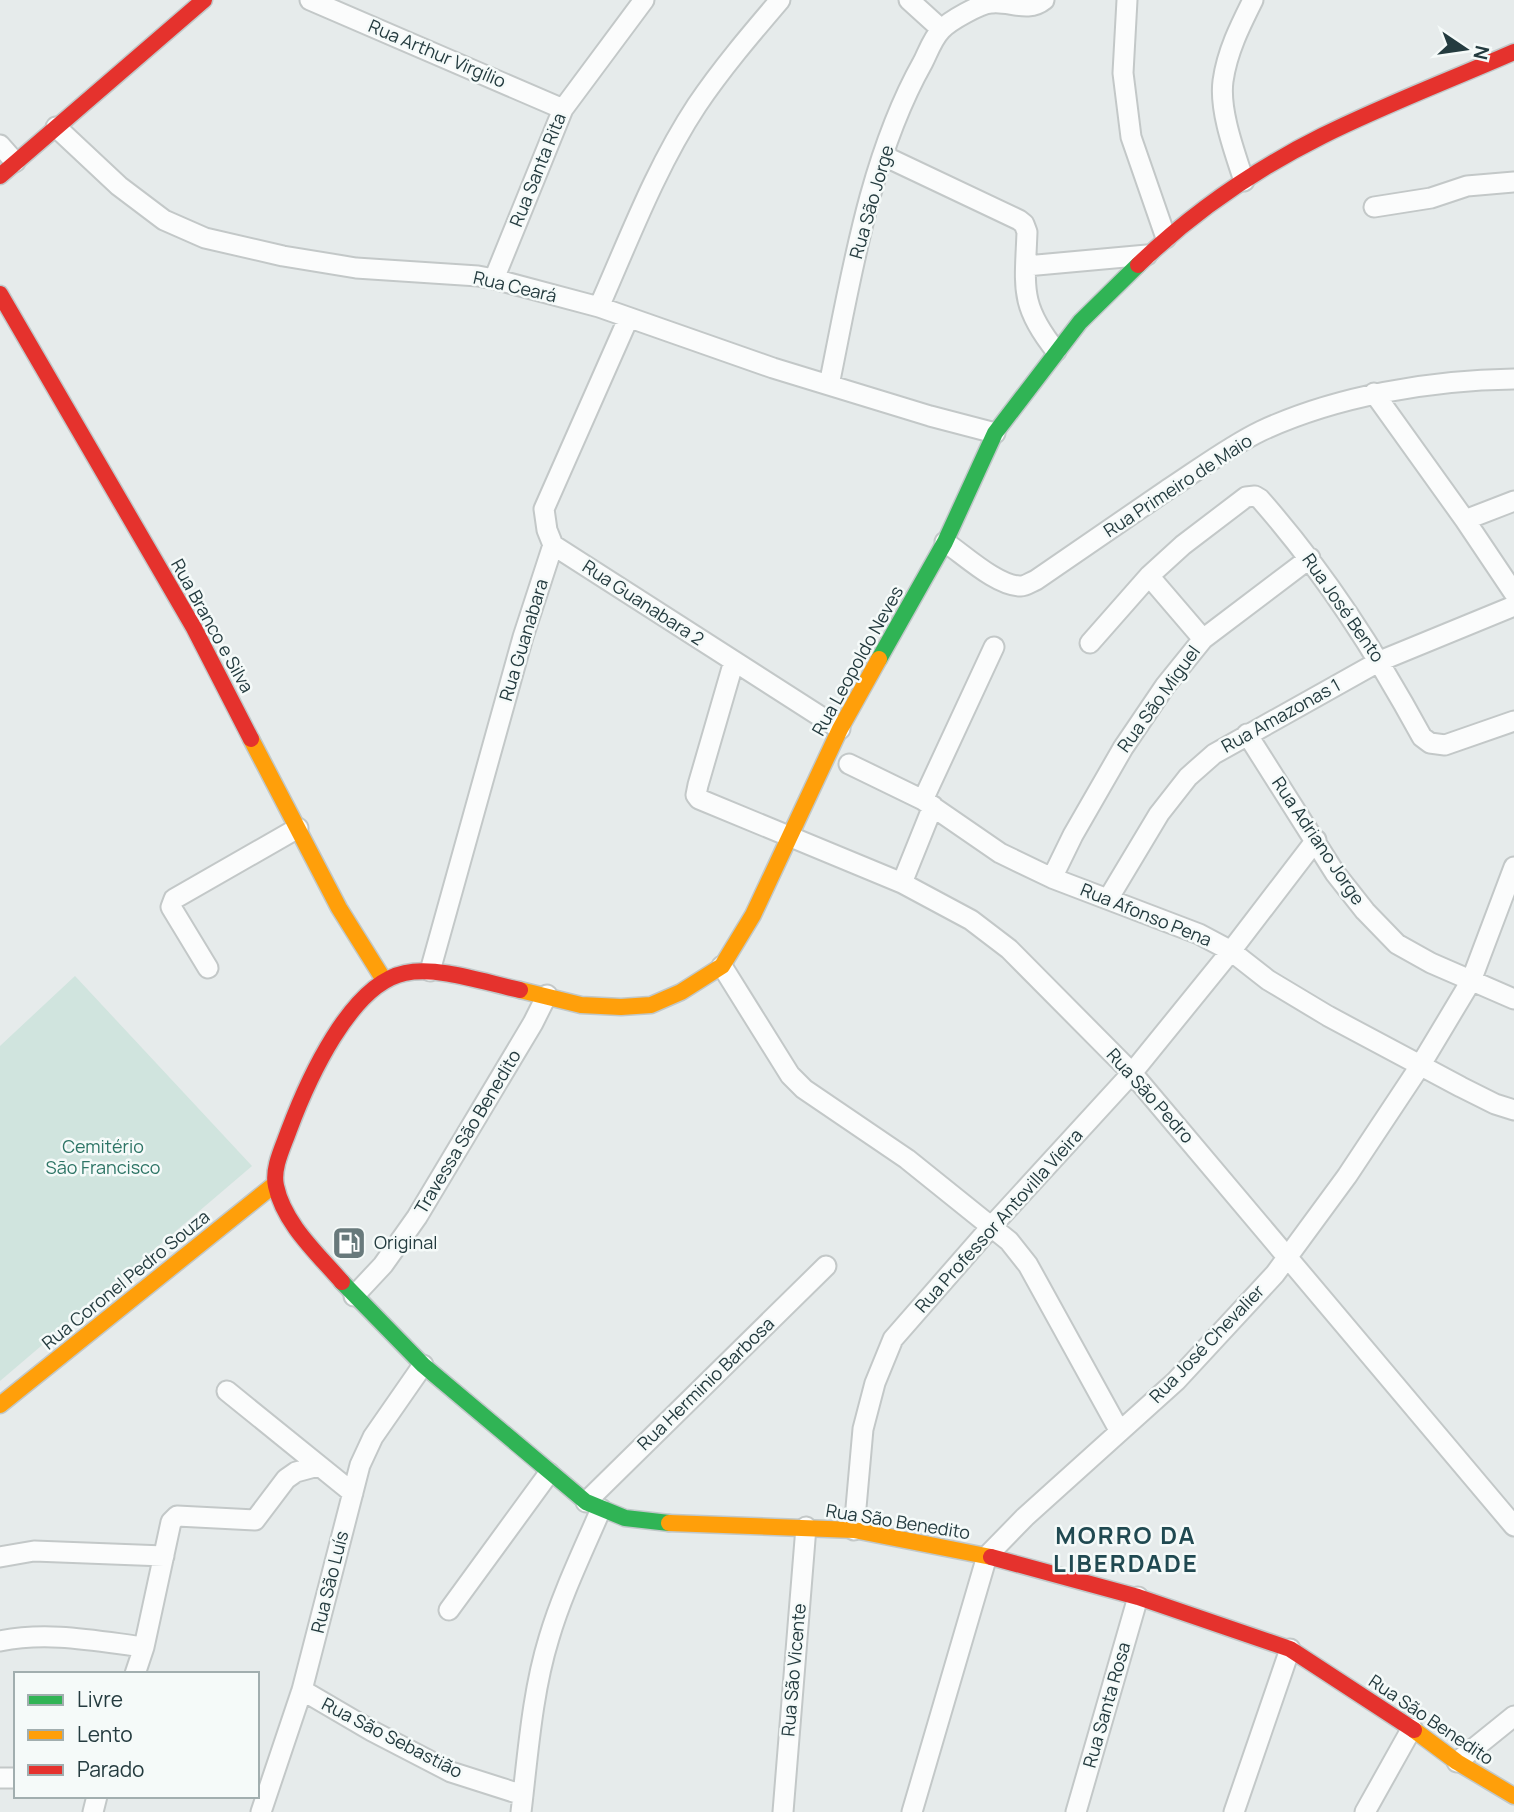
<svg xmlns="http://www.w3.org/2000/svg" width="1514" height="1812" viewBox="0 0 1514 1812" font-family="Manrope,sans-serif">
<rect width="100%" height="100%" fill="#e6ebeb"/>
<path fill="#d0e4de" d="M 75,976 L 252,1166 L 0,1381 L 0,1046 Z"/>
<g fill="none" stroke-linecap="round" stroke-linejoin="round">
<g stroke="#c3c8c8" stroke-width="23">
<path id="street" d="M 310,0 L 563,109
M 909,0 L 941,29
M 1127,0 L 1123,73 L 1131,137 L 1166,238
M 56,127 L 119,186 L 164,220 L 205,238 L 283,256 L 356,268 L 478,276 L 494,279 L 599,307 L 773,368 L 930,416 L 995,433
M 0,145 L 15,162
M 884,156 L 1019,220 L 1024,224 L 1027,232 C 1025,287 1019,305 1056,351
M 1244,181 C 1235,153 1219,111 1223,81 C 1227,52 1240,26 1253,0
M 1374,207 L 1431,198 L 1467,186 L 1514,182
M 1026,266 L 1147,255
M 494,279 L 563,109 L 644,0
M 599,307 C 629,239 656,167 697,105 C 722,68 751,34 780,0
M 829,385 C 851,278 869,158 923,62 C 928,52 933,38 941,30 C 949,21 981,3 992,3 C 1010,1 1028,13 1044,0
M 1374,393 L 1465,520 L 1514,593
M 1465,520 L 1514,501
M 945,542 C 963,554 998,587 1021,586 C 1026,586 1031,582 1036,580 C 1079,550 1123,520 1167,490 C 1198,470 1228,447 1261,431 C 1336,396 1431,380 1514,379
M 553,545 L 840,729
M 1149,576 L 1203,639
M 1090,643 L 1149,576 L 1183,545 L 1246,497 L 1255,496 L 1260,499 C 1325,573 1375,651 1422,737 L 1430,743 L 1445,745 L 1514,721
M 734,661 L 698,785 L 696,795 L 699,799 L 902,883 L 971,920 L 1009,949 L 1132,1073 L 1514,1526
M 1247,734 L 1335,873 L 1365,911 L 1397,944 L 1431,963 L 1514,999
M 849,764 L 923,800 L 1000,853 L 1052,878 L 1199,934 L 1231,951 L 1268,980 L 1328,1016 L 1461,1087 L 1495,1104 L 1514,1110
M 923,800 L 994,647
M 1052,878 L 1073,835 L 1123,748 L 1165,686 L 1203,639 L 1310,558
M 902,883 L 933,806
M 1108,899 L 1159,814 L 1188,777 L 1214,754 L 1380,661 L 1514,606
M 722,966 L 790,1075 L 804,1089 L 907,1159 L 1009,1241 L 1028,1265 L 1119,1430
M 208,968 L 171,907 L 174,899 L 298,828
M 430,971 L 523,637 L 553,545 L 547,530 L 544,509 L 628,319
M 354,1296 L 383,1265 L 417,1217 L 533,1023 L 547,995
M 227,1391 L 353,1493
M 586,1502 L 826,1266
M 854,1530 L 863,1429 L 875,1383 L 893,1339 L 990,1228 L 1132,1073 L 1231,951 L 1316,840
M 0,1557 L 34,1551 L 164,1556
M 449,1610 L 549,1473
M 0,1641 C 48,1631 96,1641 144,1647
M 135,1674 L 144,1647 L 171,1522 L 177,1516 L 255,1520 L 286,1479 L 296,1472 L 318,1466
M 302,1690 L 372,1731 L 451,1772 L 523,1795
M 1457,1762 L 1514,1716
M 0,1778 L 16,1778
M 93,1812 L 97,1796
M 261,1812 L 302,1690 L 360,1465 L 373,1437 L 423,1365
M 521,1812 C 528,1754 532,1693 549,1638 C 562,1594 583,1551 601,1509
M 783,1812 L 806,1527
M 912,1812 L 987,1556 L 1025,1517 L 1176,1381 L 1275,1274 L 1347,1176 L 1420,1066 L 1471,981 L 1514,867
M 1076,1812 L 1138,1597
M 1234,1812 L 1290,1649
M 1365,1812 L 1412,1728"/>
</g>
<g stroke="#c1c8c9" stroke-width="19">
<path id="fast" d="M 879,659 L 945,542 L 995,433 L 1080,322 L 1138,265
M 342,1282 L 423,1365 L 586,1502 L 625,1518 L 669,1523"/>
</g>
<g stroke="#c1c8c9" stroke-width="19">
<path id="slow" d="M 251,739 L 339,908 L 384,980
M 520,990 L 581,1005 L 621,1007 L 651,1005 L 681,992 L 722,966 L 753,915 L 840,729 L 879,659
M 0,1405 L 275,1184
M 669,1523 L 854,1530 L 991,1557
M 1414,1730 L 1457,1762 L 1514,1796"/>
</g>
<g stroke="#c1c8c9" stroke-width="19">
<path id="jam" d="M 0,176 L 204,0
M 1138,265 C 1191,214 1256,169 1322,136 C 1384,105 1450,80 1514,52
M 0,294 L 194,628 L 251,739
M 342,1282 C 318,1254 284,1224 276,1186 C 272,1168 283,1147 289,1130 C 307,1082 350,984 405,973 C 439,966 486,983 520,990
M 991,1557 L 1138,1597 L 1290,1649 L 1414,1730"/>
</g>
<use href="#street" stroke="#fbfcfc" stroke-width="19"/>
<use href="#fast" stroke="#30b455" stroke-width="16"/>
<use href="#slow" stroke="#ff9f0a" stroke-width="16"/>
<use href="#jam" stroke="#e5322d" stroke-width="16"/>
</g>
<defs>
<g id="fuel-square" transform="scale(1.75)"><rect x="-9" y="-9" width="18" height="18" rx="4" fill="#68797b" stroke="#f5faf9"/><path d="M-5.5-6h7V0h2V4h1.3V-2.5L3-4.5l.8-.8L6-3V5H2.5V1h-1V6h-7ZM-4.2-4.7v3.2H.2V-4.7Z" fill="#fff"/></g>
</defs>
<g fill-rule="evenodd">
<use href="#fuel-square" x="349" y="1243"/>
</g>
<g text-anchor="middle" stroke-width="5" stroke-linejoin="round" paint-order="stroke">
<g font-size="18" fill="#243b3f" stroke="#f5faf9">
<text transform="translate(437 54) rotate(23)" y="6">Rua Arthur Virgílio</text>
<text transform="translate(538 170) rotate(-68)" y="6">Rua Santa Rita</text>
<text transform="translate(872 202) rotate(-74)" y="6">Rua São Jorge</text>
<text transform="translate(515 287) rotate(13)" y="6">Rua Ceará</text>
<text transform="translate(1178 486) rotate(-33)" y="6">Rua Primeiro de Maio</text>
<text transform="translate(643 603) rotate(33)" y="6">Rua Guanabara 2</text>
<text transform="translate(1343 608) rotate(55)" y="6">Rua José Bento</text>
<text transform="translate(212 626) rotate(61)" y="6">Rua Branco e Silva</text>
<text transform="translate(524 640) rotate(-73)" y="6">Rua Guanabara</text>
<text transform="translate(858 661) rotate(-61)" y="6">Rua Leopoldo Neves</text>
<text transform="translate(1159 699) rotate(-54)" y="6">Rua São Miguel</text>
<text transform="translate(1281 716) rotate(-29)" y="6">Rua Amazonas 1</text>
<text transform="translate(1318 841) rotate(56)" y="6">Rua Adriano Jorge</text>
<text transform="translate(1146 915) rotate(22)" y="6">Rua Afonso Pena</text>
<text transform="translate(1150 1096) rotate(48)" y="6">Rua São Pedro</text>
<text transform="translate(468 1132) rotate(-59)" y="6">Travessa São Benedito</text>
<text transform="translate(999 1221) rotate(-48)" y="6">Rua Professor Antovilla Vieira</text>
<text transform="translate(126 1280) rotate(-39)" y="6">Rua Coronel Pedro Souza</text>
<text transform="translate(1207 1344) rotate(-46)" y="6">Rua José Chevalier</text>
<text transform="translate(706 1384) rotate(-44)" y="6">Rua Herminio Barbosa</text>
<text transform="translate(898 1522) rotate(9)" y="6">Rua São Benedito</text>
<text transform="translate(330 1582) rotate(-76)" y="6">Rua São Luís</text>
<text transform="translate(794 1670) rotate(-85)" y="6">Rua São Vicente</text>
<text transform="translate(1107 1705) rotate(-74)" y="6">Rua Santa Rosa</text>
<text transform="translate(1431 1720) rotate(34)" y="6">Rua São Benedito</text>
<text transform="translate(392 1738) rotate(27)" y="6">Rua São Sebastião</text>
</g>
<g font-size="18" fill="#2e7566" stroke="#f5faf9">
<text x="103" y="1153">Cemitério<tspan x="103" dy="21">São Francisco</tspan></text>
</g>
<g font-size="18" fill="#243b3f" stroke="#f5faf9" text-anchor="start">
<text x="374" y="1249">Original</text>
</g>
<g font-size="24" font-weight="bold" letter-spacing="2" fill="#204951" stroke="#f5faf9">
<text x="1126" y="1544">MORRO DA<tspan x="1126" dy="28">LIBERDADE</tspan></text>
</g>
</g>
<rect x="14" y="1672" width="245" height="126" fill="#f5faf9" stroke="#a1aeaf" stroke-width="2"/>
<rect x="28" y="1695" width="35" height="10" fill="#30b455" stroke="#a1aeaf" stroke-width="2"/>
<text x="77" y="1707" font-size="21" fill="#243b3f">Livre</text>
<rect x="28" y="1730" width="35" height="10" fill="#ff9f0a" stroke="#a1aeaf" stroke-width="2"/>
<text x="77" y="1742" font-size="21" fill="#243b3f">Lento</text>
<rect x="28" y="1765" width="35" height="10" fill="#e5322d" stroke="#a1aeaf" stroke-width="2"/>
<text x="77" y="1777" font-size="21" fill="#243b3f">Parado</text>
<g transform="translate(1465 49) rotate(103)" stroke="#f5faf9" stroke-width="5" paint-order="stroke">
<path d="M0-5L12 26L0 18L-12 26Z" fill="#243b3f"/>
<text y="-10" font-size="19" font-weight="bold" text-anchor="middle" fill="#243b3f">N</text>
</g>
</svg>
